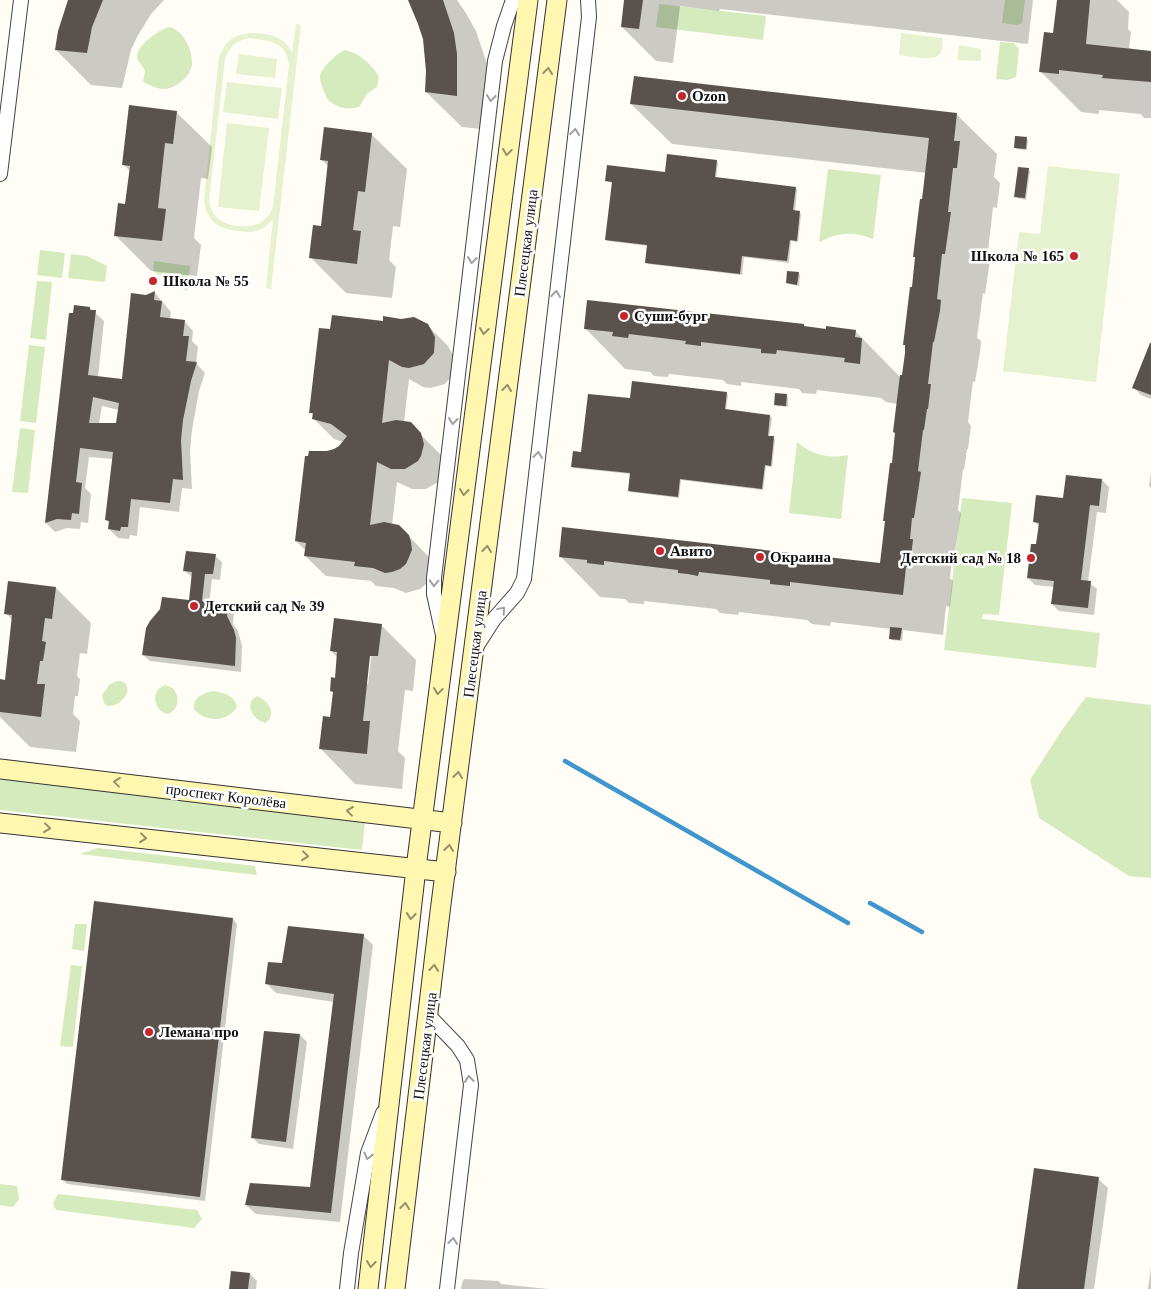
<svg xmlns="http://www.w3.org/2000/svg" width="1151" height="1289" font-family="'Times New Roman',serif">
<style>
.green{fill:#d5ebbd}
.pitch{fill:#e6f2cf;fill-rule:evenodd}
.shadow{fill:#0003;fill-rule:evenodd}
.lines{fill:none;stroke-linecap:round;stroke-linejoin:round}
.stream{stroke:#3f96cf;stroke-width:4.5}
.building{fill:#5a524d;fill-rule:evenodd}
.street-casing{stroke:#444;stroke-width:16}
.secondary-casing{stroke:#333;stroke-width:21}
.street{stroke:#fff;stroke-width:14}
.secondary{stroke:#fff6b0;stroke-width:19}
.oneway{stroke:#948f68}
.oneway2{stroke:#a0a0a0}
.poi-dot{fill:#c4262e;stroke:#fff;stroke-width:2}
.labels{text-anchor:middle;stroke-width:5;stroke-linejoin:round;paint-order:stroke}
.poi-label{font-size:15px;font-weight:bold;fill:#111;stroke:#fff;text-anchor:start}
.street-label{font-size:15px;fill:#111;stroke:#fff}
</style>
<rect width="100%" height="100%" fill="#fffdf5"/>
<!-- green -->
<path class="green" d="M 1005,0 L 1025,0 L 1022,23 L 1017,25 L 1002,23 Z
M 659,4 L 766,16 L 763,40 L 656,27 Z
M 170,27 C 183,31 192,48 192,62 C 193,75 175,90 162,89 C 156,88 149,85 143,82 L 145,71 C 143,65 137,62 137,56 C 138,45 159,29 170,27 Z
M 1000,42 L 1014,43 L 1019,49 L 1016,77 L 1008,80 L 996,79 Z
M 345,50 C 359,53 373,65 379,77 L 377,87 L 367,94 L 359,107 C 346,110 338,108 328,100 C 325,93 320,84 320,76 C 322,67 337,53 345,50 Z
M 828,169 L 881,175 L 873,239 C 854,231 838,232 819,242 Z
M 40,250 L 65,253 L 62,278 L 37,275 Z
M 71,254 L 87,256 L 107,266 L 105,282 L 68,278 Z
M 154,261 L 190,266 L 187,291 L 153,271 Z
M 37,281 L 52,282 L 46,340 L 30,338 Z
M 29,345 L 45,347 L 36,423 L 20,421 Z
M 20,428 L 35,430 L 28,493 L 12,492 Z
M 797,442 C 813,455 828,459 848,455 L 841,519 L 789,513 Z
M 962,498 L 1012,503 L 999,615 L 983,614 L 982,619 L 1100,633 L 1096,668 L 944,650 Z
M 117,681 L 122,681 C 136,690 120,707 107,706 L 104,703 L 102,695 L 110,684 Z
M 165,685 L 173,688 C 180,697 179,710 168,714 C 153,711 150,690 165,685 Z
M 214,691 C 223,693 235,695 237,707 C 228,722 205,723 194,709 C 193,697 203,693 214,691 Z
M 257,696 C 269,701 277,713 266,723 C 253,721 243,703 257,696 Z
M 1086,697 L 1151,705 L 1151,878 L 1129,876 L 1039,818 L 1030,780 L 1062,730 Z
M 0,778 L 365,822 L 362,850 L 0,810 Z
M 98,848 L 255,866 L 257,875 L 80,854 Z
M 75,924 L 87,924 L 84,951 L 72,949 Z
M 71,965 L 82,966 L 73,1047 L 60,1046 Z
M 0,1184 L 17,1186 L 19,1199 L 13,1207 L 0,1205 Z
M 58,1194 L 197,1210 L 202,1219 L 194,1228 L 56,1210 L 53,1203 Z"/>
<!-- pitch -->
<path class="pitch" d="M 296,24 L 301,25 L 271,289 L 266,288 L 273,219 C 270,223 266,227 261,229 C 254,233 246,232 238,231 C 217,228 207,222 204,200 L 219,57 C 222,51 224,45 230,40 C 242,30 270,31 283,41 C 287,44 290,49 292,53 ZM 249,38 C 270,41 285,40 289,65 L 273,207 C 266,224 255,227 238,226 C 221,224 212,217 209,200 L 225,59 C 230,46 236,41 249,38 Z
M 901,33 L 943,38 C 942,43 943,49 940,54 C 934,62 908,56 899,55 Z
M 959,45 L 981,49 L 981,58 L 980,61 L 957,60 Z
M 239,54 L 277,59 L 275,78 L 236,74 Z
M 227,82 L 282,88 L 278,119 L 223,112 Z
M 227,123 L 269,128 L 259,211 L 218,207 Z
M 1048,166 L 1120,174 L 1096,382 L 1003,371 L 1019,232 L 1040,234 Z"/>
<!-- shadow -->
<path class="shadow" d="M 70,0 L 164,0 L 151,14 L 137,37 L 131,50 L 122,88 L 91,85 L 56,50 Z
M 409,0 L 457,0 L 466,13 L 476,31 L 489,70 L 492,130 L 462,127 L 426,92 L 427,54 L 419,23 Z
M 625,0 L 1033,0 L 1028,44 L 720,9 L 719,11 L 680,6 L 673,63 L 656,61 L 622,27 Z
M 1058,0 L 1117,0 L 1129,12 L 1128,29 L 1131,32 L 1129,48 L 1151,52 L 1151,118 L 1144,118 L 1141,114 L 1099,110 L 1099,114 L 1081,112 L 1041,72 L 1054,35 Z
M 631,104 L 956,114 L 997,154 L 994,177 L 1000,183 L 997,208 L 993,207 L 988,251 L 991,254 L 985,294 L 983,293 L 977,338 L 981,341 L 980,352 L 975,382 L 973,381 L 968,422 L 971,426 L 968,449 L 967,449 L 964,470 L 963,469 L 958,510 L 961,513 L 954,558 L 952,557 L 950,578 L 953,581 L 950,607 L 946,606 L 943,635 L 903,630 L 902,641 L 892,640 L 890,639 L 891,629 L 831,622 L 830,626 L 812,624 L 807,620 L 739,612 L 738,615 L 720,613 L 716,609 L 644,601 L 644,604 L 629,603 L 625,599 L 600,597 L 560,556 L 882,565 L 898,404 L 886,402 L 881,398 L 817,390 L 816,394 L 802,393 L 799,389 L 741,382 L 741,386 L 727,384 L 723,380 L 669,374 L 668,377 L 654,376 L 650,372 L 625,369 L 585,328 L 803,325 L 806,327 L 827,330 L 855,331 L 901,378 L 903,377 L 916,259 L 915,257 L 927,173 L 672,144 Z
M 176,112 L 212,147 L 208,179 L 201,178 L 194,238 L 201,245 L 197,276 L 151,271 L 115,235 L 127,205 L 130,171 L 123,164 Z
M 371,134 L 407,169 L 400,227 L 393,226 L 389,260 L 396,267 L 392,298 L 346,293 L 311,258 L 322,227 L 329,167 L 322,160 Z
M 1026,138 L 1028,140 L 1027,150 L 1017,149 L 1015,147 Z
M 716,161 L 718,163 L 716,179 L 796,188 L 797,190 L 795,212 L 801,214 L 798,242 L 791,241 L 789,263 L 744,257 L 742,275 L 648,264 L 647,262 L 648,246 L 608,241 L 606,240 L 613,183 L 606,181 L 666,173 Z
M 1028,170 L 1030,171 L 1026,200 L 1017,198 L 1015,196 Z
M 798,273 L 800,275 L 799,286 L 789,284 L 787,283 Z
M 155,293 L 171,312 L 170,320 L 184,321 L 193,331 L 192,341 L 198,347 L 196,363 L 205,373 L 199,391 L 192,430 L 190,450 L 192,489 L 182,488 L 179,512 L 140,507 L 137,536 L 130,535 L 129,539 L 118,538 L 109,529 L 110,523 L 106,520 L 113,459 L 89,457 L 85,488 L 91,494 L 88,523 L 81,522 L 80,529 L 67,528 L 55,532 L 46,523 L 70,314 L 90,308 L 104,321 L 98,377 L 123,380 L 146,296 ZM 102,406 L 119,410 L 117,424 L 99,424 Z
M 427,325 L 448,346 L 455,359 L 454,373 L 445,384 L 430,388 L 423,387 L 409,379 L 404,422 L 410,424 L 441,455 L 444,466 L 438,482 L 426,489 L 412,489 L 397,482 L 392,525 L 399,526 L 429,557 L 432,571 L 426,584 L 420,589 L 406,593 L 394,588 L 376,586 L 371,581 L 326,576 L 305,556 L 306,551 L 296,541 L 327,452 L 335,450 L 344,442 L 334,439 L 314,419 L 314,416 L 311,413 L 331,330 Z
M 1151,344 L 1151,399 L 1141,395 L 1134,388 Z
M 726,393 L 728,395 L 726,411 L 770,416 L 772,418 L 769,437 L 775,439 L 772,467 L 766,466 L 763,490 L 681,480 L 679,498 L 631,492 L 629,491 L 631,474 L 574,468 L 573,466 L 582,454 L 631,400 Z
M 786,395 L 788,397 L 788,407 L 777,406 L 775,404 Z
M 1151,472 L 1151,488 L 1149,486 Z
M 1067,476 L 1102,480 L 1109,487 L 1106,513 L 1097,512 L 1088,582 L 1097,589 L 1094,615 L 1059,611 L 1052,604 L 1054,587 L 1035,585 L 1028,578 L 1037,546 L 1039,526 L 1035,522 L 1064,499 Z
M 215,556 L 222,562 L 220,580 L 212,579 L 209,604 L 228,606 L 234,612 L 233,624 L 238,631 L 242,646 L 241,672 L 150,661 L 143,655 L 190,602 L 192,577 L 185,571 Z
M 56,588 L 91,623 L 87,654 L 80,653 L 77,676 L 80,679 L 78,696 L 75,696 L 73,714 L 80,721 L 76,752 L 30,747 L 0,717 L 0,680 L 6,681 L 13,621 L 6,613 Z
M 381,625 L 416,660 L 413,691 L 405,690 L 398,751 L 405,758 L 402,789 L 355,784 L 320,748 L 331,718 L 334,694 L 331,690 L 336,679 L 338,658 L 331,651 ZM 370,649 L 372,650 L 368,684 L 366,682 Z
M 233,919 L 237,924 L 205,1201 L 67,1184 L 62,1179 Z
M 363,935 L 373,945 L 340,1222 L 256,1214 L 246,1205 L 311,1188 L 334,1002 L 276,993 L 267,984 L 283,964 Z
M 300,1035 L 307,1042 L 293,1149 L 259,1144 L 252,1137 Z
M 1098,1179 L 1108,1188 L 1094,1289 L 1018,1289 Z
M 1151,1267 L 1151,1289 L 1148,1289 Z
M 250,1274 L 257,1281 L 256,1289 L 230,1289 Z
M 464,1279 L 499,1281 L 501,1284 L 548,1289 L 461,1289 L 462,1283 Z"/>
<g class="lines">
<!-- stream -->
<path class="stream" d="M 565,761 L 848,923
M 870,903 L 922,932"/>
</g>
<!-- building -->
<path class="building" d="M 68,0 L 103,0 L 92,27 L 87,53 L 55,50 L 58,31 Z
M 408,0 L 443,0 L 454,33 L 457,54 L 457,96 L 425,92 L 426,71 L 423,39 L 418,24 Z
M 624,0 L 643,0 L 639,29 L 621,27 Z
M 1057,0 L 1090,0 L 1086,44 L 1151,51 L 1151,82 L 1102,78 L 1103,75 L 1059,70 L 1059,74 L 1039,72 L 1044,32 L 1053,33 Z
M 634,76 L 957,113 L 954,141 L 960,141 L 957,168 L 953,168 L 948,212 L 951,212 L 945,254 L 942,254 L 937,299 L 941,300 L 940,311 L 934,342 L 933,342 L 928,384 L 931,384 L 928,409 L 927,409 L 924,430 L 923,430 L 918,471 L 921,472 L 914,518 L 912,518 L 910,539 L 913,539 L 910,567 L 906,567 L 903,595 L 790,582 L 790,586 L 770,584 L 770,580 L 699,572 L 698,576 L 688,574 L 678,573 L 678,570 L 604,561 L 604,565 L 595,564 L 587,563 L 587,560 L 559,557 L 562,527 L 880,563 L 885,521 L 883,521 L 890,463 L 892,463 L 895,433 L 893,432 L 900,375 L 902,375 L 905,353 L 905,345 L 903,345 L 910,287 L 912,287 L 915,257 L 913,257 L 920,199 L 922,199 L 923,191 L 929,138 L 630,104 Z
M 129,105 L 177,111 L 173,144 L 165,143 L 158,208 L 166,209 L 162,241 L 114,236 L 118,203 L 125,204 L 130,166 L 122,165 Z
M 324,127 L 372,133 L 365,192 L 358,191 L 353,230 L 361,231 L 357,264 L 309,258 L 313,225 L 321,226 L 328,161 L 320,160 Z
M 1015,136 L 1027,137 L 1026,149 L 1014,148 Z
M 667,154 L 717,160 L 715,177 L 796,187 L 793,210 L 800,211 L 797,241 L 790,240 L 787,261 L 742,256 L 740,274 L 645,263 L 647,245 L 605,240 L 612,182 L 605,181 L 607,165 L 665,172 Z
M 1018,167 L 1029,168 L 1025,198 L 1014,197 Z
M 787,271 L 799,272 L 797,285 L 786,283 Z
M 155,291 L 154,300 L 162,301 L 160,317 L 185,320 L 183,336 L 189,336 L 186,361 L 197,362 L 191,381 L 183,420 L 181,440 L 183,480 L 173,479 L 170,503 L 131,499 L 128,527 L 121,527 L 120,531 L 108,529 L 109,521 L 105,520 L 113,452 L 80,448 L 76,482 L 82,483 L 79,514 L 72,513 L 71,520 L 57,519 L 45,523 L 69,313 L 73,313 L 74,305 L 90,307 L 90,310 L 96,310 L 88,375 L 122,379 L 131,293 L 146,295 ZM 93,397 L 119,403 L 116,423 L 89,423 Z
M 587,300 L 804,324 L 804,326 L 826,329 L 826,326 L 856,330 L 855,337 L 862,338 L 860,364 L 844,362 L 845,358 L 777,350 L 776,354 L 761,353 L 761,349 L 701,342 L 701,346 L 685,344 L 686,341 L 629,334 L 628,338 L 612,336 L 613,332 L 584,329 Z
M 332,315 L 383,321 L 383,316 L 401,319 L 414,317 L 428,324 L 435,337 L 434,353 L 424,364 L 409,368 L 402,367 L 389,360 L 382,423 L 396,420 L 411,422 L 421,433 L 424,444 L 421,456 L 418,461 L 405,469 L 391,469 L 377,462 L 370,525 L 384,522 L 399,525 L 409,535 L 411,542 L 412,550 L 406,564 L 400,569 L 392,572 L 385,573 L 373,568 L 354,566 L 355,562 L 304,556 L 306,543 L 295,541 L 305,456 L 308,456 L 309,451 L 327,451 L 334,449 L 339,446 L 347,436 L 331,424 L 312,419 L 313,413 L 309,413 L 319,328 L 330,329 Z
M 1150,343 L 1151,343 L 1151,395 L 1132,388 Z
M 632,381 L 727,392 L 725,409 L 770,415 L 768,436 L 774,436 L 771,466 L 765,465 L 762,489 L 680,479 L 678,497 L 628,491 L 630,473 L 571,467 L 573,451 L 581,452 L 588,394 L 630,398 Z
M 775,393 L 787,394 L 786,406 L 774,405 Z
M 1066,475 L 1102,479 L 1099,506 L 1090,505 L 1081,580 L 1091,581 L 1088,608 L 1051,604 L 1054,581 L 1027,578 L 1031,544 L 1036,544 L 1039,523 L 1033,522 L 1036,495 L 1063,498 Z
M 186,551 L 216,554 L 213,574 L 205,574 L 202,601 L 228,605 L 227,616 L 234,630 L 236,638 L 235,666 L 142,655 L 146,628 L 150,621 L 160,609 L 162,597 L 189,600 L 192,572 L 183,571 Z
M 8,581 L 56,587 L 52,619 L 45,618 L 42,641 L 46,642 L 43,661 L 40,661 L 37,684 L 45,684 L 41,717 L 0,712 L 0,679 L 5,680 L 12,615 L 4,614 Z
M 334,618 L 382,624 L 378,656 L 370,656 L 363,721 L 370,721 L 367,754 L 319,749 L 323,716 L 330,717 L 333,692 L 330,691 L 331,677 L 335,678 L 337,652 L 330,651 Z
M 890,627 L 902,628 L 900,640 L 889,639 Z
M 94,901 L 233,918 L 200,1197 L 61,1180 Z
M 288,926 L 364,934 L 331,1213 L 245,1205 L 250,1183 L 310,1187 L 334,994 L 265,984 L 268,962 L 282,963 Z
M 264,1031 L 300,1034 L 286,1142 L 251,1138 Z
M 1034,1168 L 1099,1177 L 1084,1289 L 1017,1289 Z
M 231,1271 L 250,1273 L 248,1289 L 229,1289 Z"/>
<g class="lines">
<defs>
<path id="street" d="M 0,174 L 21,0
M 443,635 L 434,594 L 434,578 L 495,61 L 504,26 L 513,0
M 476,647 L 494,619 L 517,593 L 524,579 L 589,17 L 588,0
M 429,1016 L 458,1046 L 467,1060 L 471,1085 L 447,1289
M 347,1289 L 351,1253 L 368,1153 L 383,1113"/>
<path id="secondary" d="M 0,769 L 452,823
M 0,823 L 446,872
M 368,1289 L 416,868 L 528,0
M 395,1289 L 440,912 L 557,0"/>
</defs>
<!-- street casing -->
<use href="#street" class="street-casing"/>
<!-- secondary casing -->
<use href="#secondary" class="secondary-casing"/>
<!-- street -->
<use href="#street" class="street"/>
<!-- secondary -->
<use href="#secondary" class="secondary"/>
</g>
<!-- one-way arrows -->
<defs><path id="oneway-chevron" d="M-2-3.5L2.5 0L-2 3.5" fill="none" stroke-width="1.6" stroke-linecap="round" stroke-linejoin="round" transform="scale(1.25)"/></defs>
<g class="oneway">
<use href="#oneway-chevron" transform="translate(548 71) rotate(-83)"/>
<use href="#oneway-chevron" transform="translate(507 152) rotate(98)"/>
<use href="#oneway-chevron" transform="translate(484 331) rotate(97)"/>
<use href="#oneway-chevron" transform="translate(507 388) rotate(-83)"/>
<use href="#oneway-chevron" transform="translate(464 492) rotate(97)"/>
<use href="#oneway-chevron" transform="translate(487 549) rotate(-83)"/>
<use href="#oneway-chevron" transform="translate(438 691) rotate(97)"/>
<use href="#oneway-chevron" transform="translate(458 775) rotate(-83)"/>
<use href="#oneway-chevron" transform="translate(117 782) rotate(-173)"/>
<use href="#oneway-chevron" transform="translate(350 811) rotate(-173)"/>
<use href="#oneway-chevron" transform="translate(47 828) rotate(6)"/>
<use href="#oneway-chevron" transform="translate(143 838) rotate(6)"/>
<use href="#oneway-chevron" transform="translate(449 848) rotate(-83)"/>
<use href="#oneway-chevron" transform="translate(305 856) rotate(6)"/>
<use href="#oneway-chevron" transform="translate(411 916) rotate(96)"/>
<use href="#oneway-chevron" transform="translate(434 968) rotate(-84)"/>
<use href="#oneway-chevron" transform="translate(405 1206) rotate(-83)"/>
<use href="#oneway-chevron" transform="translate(371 1264) rotate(97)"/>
</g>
<g class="oneway2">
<use href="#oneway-chevron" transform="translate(491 98) rotate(97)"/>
<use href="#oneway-chevron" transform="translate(575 132) rotate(-83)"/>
<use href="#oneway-chevron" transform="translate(472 260) rotate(97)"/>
<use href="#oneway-chevron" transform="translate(556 294) rotate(-84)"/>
<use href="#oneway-chevron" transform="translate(453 421) rotate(97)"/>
<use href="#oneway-chevron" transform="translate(538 455) rotate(-83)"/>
<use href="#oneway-chevron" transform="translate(434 583) rotate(92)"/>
<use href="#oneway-chevron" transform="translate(502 610) rotate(-50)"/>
<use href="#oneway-chevron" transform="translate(469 1079) rotate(-97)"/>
<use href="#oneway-chevron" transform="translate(368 1156) rotate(104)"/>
<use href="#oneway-chevron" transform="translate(453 1241) rotate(-83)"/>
</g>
<!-- markers -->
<g class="poi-dot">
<circle cx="682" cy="96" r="5"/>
<circle cx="1074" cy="256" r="5"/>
<circle cx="153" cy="281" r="5"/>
<circle cx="624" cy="316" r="5"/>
<circle cx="660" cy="551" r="5"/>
<circle cx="760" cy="557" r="5"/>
<circle cx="1031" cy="558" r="5"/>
<circle cx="194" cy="606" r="5"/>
<circle cx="149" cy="1032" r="5"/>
</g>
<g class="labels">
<!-- poi labels -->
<g class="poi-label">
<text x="692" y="101">Ozon</text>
<text x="1064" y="261" text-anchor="end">Школа № 165</text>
<text x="163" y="286">Школа № 55</text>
<text x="634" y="321">Суши-бург</text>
<text x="670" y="556">Авито</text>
<text x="770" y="562">Окраина</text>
<text x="1021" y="563" text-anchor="end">Детский сад № 18</text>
<text x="204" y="611">Детский сад № 39</text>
<text x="159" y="1037">Лемана про</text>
</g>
<!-- street labels -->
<g class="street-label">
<text transform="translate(526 243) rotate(-83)" y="5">Плесецкая улица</text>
<text transform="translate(475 644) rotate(-83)" y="5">Плесецкая улица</text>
<text transform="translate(226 796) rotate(7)" y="5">проспект Королёва</text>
<text transform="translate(425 1046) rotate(-83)" y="5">Плесецкая улица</text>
</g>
</g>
</svg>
